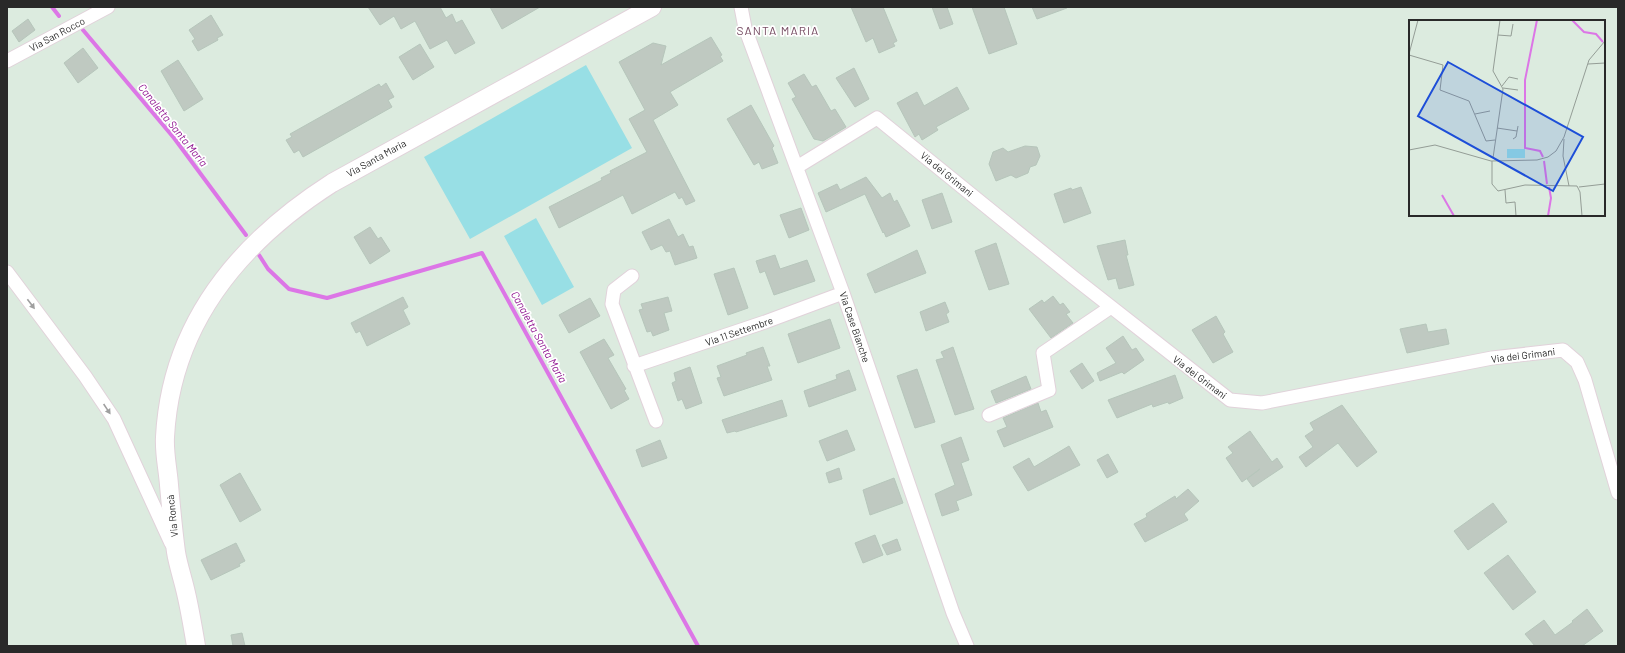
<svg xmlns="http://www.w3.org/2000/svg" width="1625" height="653" font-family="Barlow,sans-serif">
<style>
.pitch{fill:#98dfe5}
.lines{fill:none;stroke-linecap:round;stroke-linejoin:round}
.stream{stroke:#dc76e6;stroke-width:4}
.building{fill:#bfc9c1;stroke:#b6c6bb}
.minor-casing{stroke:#e1d2da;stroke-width:15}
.secondary-casing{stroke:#e1d2da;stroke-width:20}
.minor{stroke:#fff;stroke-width:13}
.secondary{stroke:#fff;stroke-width:18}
.oneway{fill:#9f9f9f}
.labels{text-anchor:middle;stroke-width:3.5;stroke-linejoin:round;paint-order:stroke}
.street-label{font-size:10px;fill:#292929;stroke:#fff}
.water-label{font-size:11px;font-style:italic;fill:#901691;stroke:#fff}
.quarter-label{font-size:12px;letter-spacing:1px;fill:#774d63;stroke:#fff}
.inset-river{fill:none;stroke:#dc76e6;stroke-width:2}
.inset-road{fill:none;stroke:#949d96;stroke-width:1}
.view{fill:#1d4ed8;fill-opacity:0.15;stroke:#1d4ed8;stroke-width:2}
.inset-edge{fill:none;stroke:#292929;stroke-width:2}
</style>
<rect width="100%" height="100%" fill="#dcebdf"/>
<!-- pitch -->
<path class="pitch" d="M 586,65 L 632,148 L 470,239 L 424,157 Z
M 536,218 L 574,287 L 542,305 L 504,236 Z"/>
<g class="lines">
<!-- stream -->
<path class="stream" d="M 52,7 L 59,16
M 83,30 L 174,138 L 246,235
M 259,255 L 268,269 L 289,289 L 327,298 L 482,253 L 698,646"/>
</g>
<!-- building -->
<path class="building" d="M 368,7 L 440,7 L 446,18 L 452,14 L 456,23 L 462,20 L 475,43 L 455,54 L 447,40 L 430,49 L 415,21 L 401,29 L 394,16 L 380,25 Z
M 490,7 L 540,7 L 502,29 Z
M 851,7 L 883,7 L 897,41 L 893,43 L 895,46 L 879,53 L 873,38 L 866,42 Z
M 932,7 L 947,7 L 953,24 L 940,29 Z
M 972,7 L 1004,7 L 1017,44 L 989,54 Z
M 1032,7 L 1067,7 L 1067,8 L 1037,19 Z
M 211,15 L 223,35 L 217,38 L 218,40 L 198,51 L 192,41 L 195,39 L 189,30 Z
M 28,19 L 35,30 L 19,42 L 12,31 Z
M 711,37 L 722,55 L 720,56 L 723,61 L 670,92 L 678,105 L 653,120 L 695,201 L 686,205 L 682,197 L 679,199 L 675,192 L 632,214 L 623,195 L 559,228 L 549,207 L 602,180 L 601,178 L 611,173 L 610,171 L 647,152 L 629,119 L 645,110 L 619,62 L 653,43 L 666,46 L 661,65 Z
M 420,44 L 434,67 L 413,80 L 399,57 Z
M 83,48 L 98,68 L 78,83 L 64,63 Z
M 178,60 L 203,99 L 184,111 L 161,71 Z
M 854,68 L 869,99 L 855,107 L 836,78 Z
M 804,74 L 812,87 L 816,85 L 831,111 L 835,109 L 846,127 L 823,141 L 814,139 L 792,99 L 796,97 L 788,83 Z
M 386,83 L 394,97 L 388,100 L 392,107 L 303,157 L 299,150 L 294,153 L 286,140 L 292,137 L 290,134 L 379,84 L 381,87 Z
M 957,87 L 969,109 L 936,127 L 938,130 L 922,140 L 919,134 L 915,137 L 897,103 L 917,92 L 924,106 Z
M 751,105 L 774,146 L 772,148 L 778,163 L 762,169 L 759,162 L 754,165 L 727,119 Z
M 1025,146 L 1037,147 L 1040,156 L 1036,165 L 1030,167 L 1028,173 L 1016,178 L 1011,175 L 996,181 L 989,164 L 993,152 L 1003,148 L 1008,152 Z
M 866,177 L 882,198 L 890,193 L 894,202 L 897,200 L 910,226 L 886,237 L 884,232 L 883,233 L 865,194 L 826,212 L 818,193 L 837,184 L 840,190 Z
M 1081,187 L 1091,213 L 1064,223 L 1054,194 L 1071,188 L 1072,190 Z
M 942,193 L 952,222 L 932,229 L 922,200 Z
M 801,208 L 809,230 L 789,238 L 780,215 Z
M 669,219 L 678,237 L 683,234 L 689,247 L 693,246 L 697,258 L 675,265 L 670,251 L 666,252 L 662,245 L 651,250 L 642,232 Z
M 370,227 L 378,239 L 381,237 L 390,251 L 370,264 L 354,237 Z
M 1125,240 L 1128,255 L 1126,255 L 1134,285 L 1119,289 L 1116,278 L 1108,280 L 1097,246 Z
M 996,243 L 1009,284 L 989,290 L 975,251 Z
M 917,250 L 926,273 L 875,293 L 867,274 Z
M 775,255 L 780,269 L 807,260 L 815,281 L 774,295 L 765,271 L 760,273 L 756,261 Z
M 734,268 L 748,308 L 728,315 L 714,274 Z
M 1053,296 L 1060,305 L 1063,303 L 1070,312 L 1066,314 L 1073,323 L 1051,338 L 1029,309 L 1042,300 L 1044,303 Z
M 403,297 L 408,307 L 403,310 L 410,324 L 367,346 L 360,331 L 356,333 L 351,323 Z
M 668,297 L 672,311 L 664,313 L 669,330 L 653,336 L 651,331 L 647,332 L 639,310 L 643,309 L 641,304 Z
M 590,298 L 600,316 L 569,333 L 559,315 Z
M 945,302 L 949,312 L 946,314 L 949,322 L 926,331 L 920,312 Z
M 1216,316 L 1225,332 L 1223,334 L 1233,352 L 1213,363 L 1192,330 Z
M 830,319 L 840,348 L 798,363 L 788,334 Z
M 1426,324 L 1428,332 L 1446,329 L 1449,344 L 1407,353 L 1400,329 Z
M 1123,336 L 1132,350 L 1136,348 L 1144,360 L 1124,374 L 1122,372 L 1100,381 L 1097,373 L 1116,363 L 1106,348 Z
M 604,339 L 614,355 L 608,358 L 626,389 L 624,390 L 629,399 L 611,409 L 580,352 Z
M 763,347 L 770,366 L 767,366 L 772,380 L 724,396 L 717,378 L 721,377 L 717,366 L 747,355 L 746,353 Z
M 953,347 L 974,409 L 955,415 L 936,360 L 944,358 L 941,352 Z
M 1082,363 L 1094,381 L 1082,389 L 1070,371 Z
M 690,367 L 702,403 L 686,409 L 682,399 L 678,401 L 672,383 L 676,381 L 674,373 Z
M 917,369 L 935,422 L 915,428 L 897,376 Z
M 849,370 L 856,390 L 809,407 L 804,391 L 837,379 L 836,375 Z
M 1175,375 L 1183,398 L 1169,404 L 1168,402 L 1153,407 L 1152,404 L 1117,418 L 1108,400 Z
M 1026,376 L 1031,389 L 996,403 L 991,391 Z
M 782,400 L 787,416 L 736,432 L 735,431 L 727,433 L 722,420 Z
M 1038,403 L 1041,412 L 1046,410 L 1053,427 L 1004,447 L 997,431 L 1007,427 L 1003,418 Z
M 1342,405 L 1377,452 L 1357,467 L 1338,443 L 1306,467 L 1299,457 L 1313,447 L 1305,436 L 1314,430 L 1310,423 Z
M 847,430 L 855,450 L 827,461 L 819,441 Z
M 1250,431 L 1272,462 L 1277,458 L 1283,467 L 1253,487 L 1247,479 L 1260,469 L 1242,482 L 1226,458 L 1233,453 L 1228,447 Z
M 961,437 L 969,460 L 961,463 L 972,495 L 956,501 L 959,510 L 942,516 L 935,494 L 955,485 L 941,445 Z
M 660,440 L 667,458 L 642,467 L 636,450 Z
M 1069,446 L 1080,465 L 1028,491 L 1013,467 L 1029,458 L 1034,467 Z
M 1108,454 L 1118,472 L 1107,478 L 1097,460 Z
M 839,468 L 842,479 L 829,483 L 826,473 Z
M 240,473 L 261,510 L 240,522 L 220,485 Z
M 894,478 L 903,503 L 870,515 L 863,490 Z
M 1188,489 L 1199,501 L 1184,514 L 1188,520 L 1145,542 L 1134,524 L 1147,517 L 1146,514 L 1175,496 L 1176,499 Z
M 1493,503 L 1507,522 L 1468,550 L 1454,531 Z
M 875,535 L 883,555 L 863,563 L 855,543 Z
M 897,539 L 901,550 L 887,555 L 882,545 Z
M 236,543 L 245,561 L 239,564 L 240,566 L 211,580 L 201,560 Z
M 1508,555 L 1536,592 L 1513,610 L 1484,573 Z
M 1587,609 L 1603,631 L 1582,646 L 1535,646 L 1525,634 L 1544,620 L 1555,635 L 1573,622 L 1572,621 Z
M 242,633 L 245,646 L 233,646 L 231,635 Z"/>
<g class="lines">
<defs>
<path id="minor" d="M 741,7 L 745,28 L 843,293 L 953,613 L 967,646
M 7,61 L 108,7
M 797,167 L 877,118 L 1073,277 L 1230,400 L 1262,403 L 1492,358 L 1563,350 L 1577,362 L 1585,380 L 1618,493
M 7,272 L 85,376 L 114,419 L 171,543
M 632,276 L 614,290 L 612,304 L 656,421
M 634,366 L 765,322 L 843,293
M 989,415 L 1049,390 L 1043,353 L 1111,307"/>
<path id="secondary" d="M 196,646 C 193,628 190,610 186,593 C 183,579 178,565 176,552 C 173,530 171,507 169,485 C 168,470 164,453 165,437 C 171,323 240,242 332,183 L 652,7"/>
</defs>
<!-- minor casing -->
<use href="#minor" class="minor-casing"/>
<!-- secondary casing -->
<use href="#secondary" class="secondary-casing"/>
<!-- minor -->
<use href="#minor" class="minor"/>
<!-- secondary -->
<use href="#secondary" class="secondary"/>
</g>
<!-- one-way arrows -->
<defs><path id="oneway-solid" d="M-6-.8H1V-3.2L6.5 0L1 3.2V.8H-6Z"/></defs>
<g class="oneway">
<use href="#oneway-solid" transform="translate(31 304) rotate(53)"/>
<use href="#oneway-solid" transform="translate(107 409) rotate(56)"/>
</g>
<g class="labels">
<!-- street labels -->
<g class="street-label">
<text transform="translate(57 34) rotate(-28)" y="4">Via San Rocco</text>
<text transform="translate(376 158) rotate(-29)" y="4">Via Santa Maria</text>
<text transform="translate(947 174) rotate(39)" y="4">Via dei Grimani</text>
<text transform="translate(855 327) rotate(71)" y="4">Via Case Bianche</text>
<text transform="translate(739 331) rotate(-19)" y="4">Via 11 Settembre</text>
<text transform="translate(1523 355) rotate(-7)" y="4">Via dei Grimani</text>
<text transform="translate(1200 377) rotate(37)" y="4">Via dei Grimani</text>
<text transform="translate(172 516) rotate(-96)" y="4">Via Roncà</text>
</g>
<!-- water labels -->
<g class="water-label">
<text transform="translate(173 125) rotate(51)" y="4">Canaletta Santa Maria</text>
<text transform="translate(539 337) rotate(61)" y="4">Canaletta Santa Maria</text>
</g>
<!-- quarter labels -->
<g class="quarter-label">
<text x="778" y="35">SANTA MARIA</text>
</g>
</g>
<!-- overview -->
<g transform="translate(1409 20)">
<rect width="196" height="196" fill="#dcebdf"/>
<path d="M 98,129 L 116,129 L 116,138 L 98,138 Z" fill="#98dfe5"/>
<path class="inset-river" d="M 128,0 L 116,60 L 116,128 L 131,131 L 134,137M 163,0 L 175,12 L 187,14 L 194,22M 135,141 L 138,164M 33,175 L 45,196M 139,196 L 142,178 L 140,167"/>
<path class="inset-road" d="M 89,15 L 102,16 L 104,4M 0,34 L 9,0M 0,35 L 34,45 L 31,70 L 60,81 L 77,121 L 86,120M 179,44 L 196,43M 93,66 L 100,57 L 109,59M 94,68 L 109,70M 66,94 L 81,91M 88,108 L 108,111M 104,119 L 107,117 L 109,106M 155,119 L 154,136 L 160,166M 0,130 L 26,125 L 82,141 L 128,140 L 139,137 L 147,131 L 155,117 L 180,40 L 196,21M 84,138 L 94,69 L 84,51 L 91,0M 83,141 L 83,164 L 89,171 L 116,165 L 168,166 L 171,172 L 173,196M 170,167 L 196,164M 96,170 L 97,183 L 106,182 L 107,196"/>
<path class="view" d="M 39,42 L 174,117 L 144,171 L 9,96 Z"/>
<rect width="196" height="196" class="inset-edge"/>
</g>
<!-- border -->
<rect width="1625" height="653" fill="none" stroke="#292929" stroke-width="16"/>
</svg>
